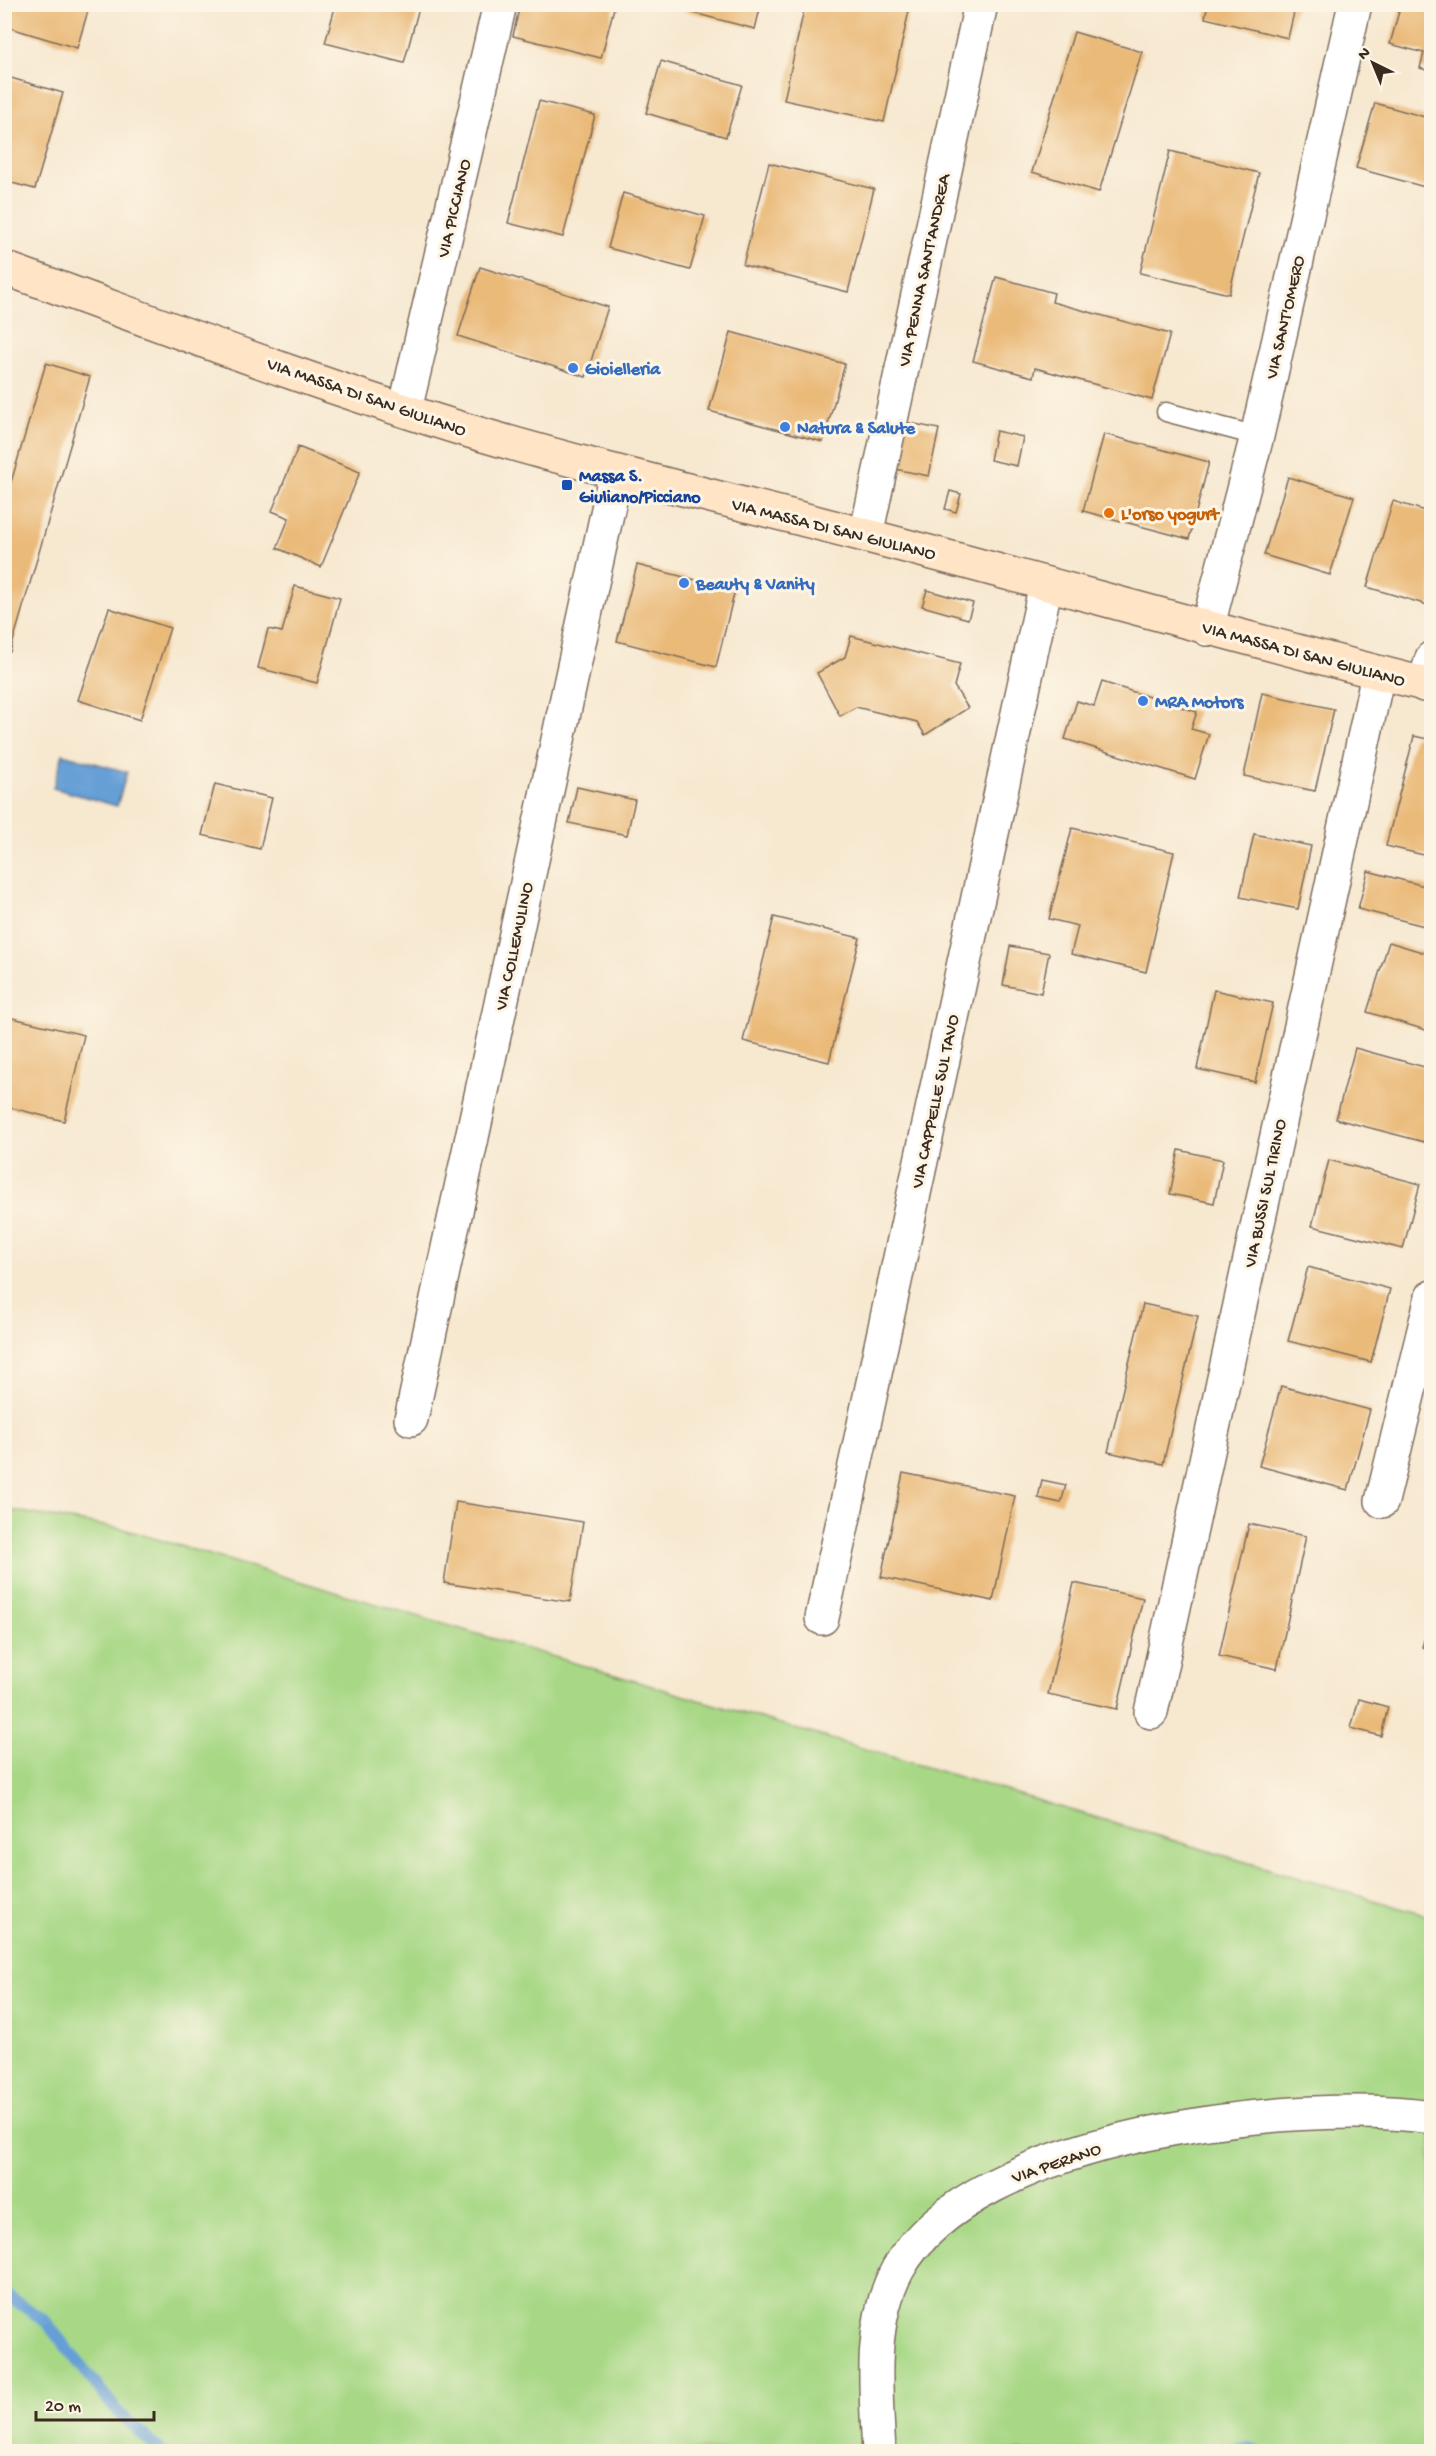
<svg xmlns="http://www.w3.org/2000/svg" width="1436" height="2456" font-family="'Gochi Hand',sans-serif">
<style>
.green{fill:#a8d886;stroke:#728152;stroke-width:1.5}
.water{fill:#659fd5;stroke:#50647a;stroke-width:1.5}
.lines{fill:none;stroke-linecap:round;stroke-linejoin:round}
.stream{stroke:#659fd5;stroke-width:12}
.building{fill:#eaba79}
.lane-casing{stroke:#7d6c5c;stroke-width:21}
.street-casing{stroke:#7d6c5c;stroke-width:36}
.secondary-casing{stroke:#7d6c5c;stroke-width:36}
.lane{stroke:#fff;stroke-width:18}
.street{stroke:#fff;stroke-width:33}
.secondary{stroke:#ffe4c6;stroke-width:33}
.shop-dot{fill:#3f7fe0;stroke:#fcf5e5;stroke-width:2}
.transit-dot{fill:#1a4fb4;stroke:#fcf5e5;stroke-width:2}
.food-dot{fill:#e8710a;stroke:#fcf5e5;stroke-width:2}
.labels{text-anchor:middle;stroke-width:6;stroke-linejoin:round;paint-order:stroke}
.street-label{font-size:18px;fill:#3b2a1e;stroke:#fcf5e5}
.shop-label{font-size:18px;font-weight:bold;fill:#366cbe;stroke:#fcf5e5;text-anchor:start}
.transit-label{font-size:18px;font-weight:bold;fill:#164399;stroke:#fcf5e5;text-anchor:start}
.food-label{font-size:18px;font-weight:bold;fill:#c56008;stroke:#fcf5e5;text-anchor:start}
</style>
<rect width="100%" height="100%" fill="#fcf5e5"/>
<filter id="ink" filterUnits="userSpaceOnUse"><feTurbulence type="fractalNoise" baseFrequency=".0167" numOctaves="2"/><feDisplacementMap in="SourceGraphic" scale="12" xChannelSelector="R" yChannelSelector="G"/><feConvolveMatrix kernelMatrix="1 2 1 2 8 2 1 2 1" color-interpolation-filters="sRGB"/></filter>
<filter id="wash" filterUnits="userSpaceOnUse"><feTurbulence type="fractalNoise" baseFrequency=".008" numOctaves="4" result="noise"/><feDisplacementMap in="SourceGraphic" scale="24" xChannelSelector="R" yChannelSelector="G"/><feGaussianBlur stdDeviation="1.35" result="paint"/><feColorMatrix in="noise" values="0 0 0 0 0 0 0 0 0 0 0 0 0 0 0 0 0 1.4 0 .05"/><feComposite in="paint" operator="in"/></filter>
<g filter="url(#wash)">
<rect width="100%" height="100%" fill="#f7e8d0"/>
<!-- green -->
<path class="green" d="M 4,1509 L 123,1529 L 1431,1917 L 1431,2451 L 5,2451 Z"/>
<!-- water -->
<path class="water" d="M 63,754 L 127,772 L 117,806 L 53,788 Z"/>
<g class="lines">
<!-- stream -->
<path class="stream" d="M 4,2293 L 45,2321 L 119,2413 L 162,2452
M 1224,2452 L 1248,2447 L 1261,2452"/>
</g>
<g id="blocks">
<!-- building -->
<path class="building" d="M 14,4 L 90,4 L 77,48 L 7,27 Z
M 336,4 L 420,4 L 404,63 L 325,43 Z
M 520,4 L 615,4 L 601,58 L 513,36 Z
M 1208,4 L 1296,4 L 1288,38 L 1205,18 Z
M 1401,4 L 1432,4 L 1432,72 L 1420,68 L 1424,53 L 1390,44 Z
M 683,5 L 761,5 L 755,29 L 682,10 Z
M 805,5 L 879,5 L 909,11 L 884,122 L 784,100 Z
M 1074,32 L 1142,52 L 1099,192 L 1032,172 Z
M 661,61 L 742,85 L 726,137 L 646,113 Z
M 4,76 L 63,93 L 35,189 L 4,181 Z
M 539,101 L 595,115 L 563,237 L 508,223 Z
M 1375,103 L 1432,119 L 1432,189 L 1356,168 Z
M 1170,151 L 1259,173 L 1229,294 L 1140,273 Z
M 769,163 L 874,189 L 848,292 L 743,265 Z
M 623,193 L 705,216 L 690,270 L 608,248 Z
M 480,267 L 608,307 L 586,377 L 458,336 Z
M 996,277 L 1054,293 L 1052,302 L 1170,334 L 1152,400 L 1035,368 L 1033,377 L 973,361 Z
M 731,332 L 845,364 L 823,442 L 709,411 Z
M 46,363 L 90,377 L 10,652 L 4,651 L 4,506 Z
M 900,421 L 939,429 L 929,476 L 890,468 Z
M 996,431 L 1023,437 L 1017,466 L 990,460 Z
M 1104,434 L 1209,462 L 1189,539 L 1083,511 Z
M 298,447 L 360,472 L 321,567 L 277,548 L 289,518 L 272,511 Z
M 1288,477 L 1354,497 L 1330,575 L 1264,555 Z
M 950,491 L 961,494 L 956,512 L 945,509 Z
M 1393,501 L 1432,513 L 1431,606 L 1367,587 Z
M 637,565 L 735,590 L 716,667 L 617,641 Z
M 295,586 L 340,598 L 317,683 L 258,668 L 268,629 L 282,632 Z
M 927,590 L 973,603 L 968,619 L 922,606 Z
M 109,608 L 170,628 L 140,720 L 78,700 Z
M 851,636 L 960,664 L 954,686 L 968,708 L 925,735 L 917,722 L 856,707 L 840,716 L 817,673 L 845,657 Z
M 1102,682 L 1197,712 L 1191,729 L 1209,734 L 1195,779 L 1065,739 L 1077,701 L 1094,706 Z
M 1262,693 L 1334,709 L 1315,791 L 1244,776 Z
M 1414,736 L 1432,740 L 1432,857 L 1386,846 Z
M 215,784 L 272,798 L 260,849 L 202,835 Z
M 577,787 L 635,800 L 627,835 L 569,823 Z
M 1072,828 L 1174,852 L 1146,972 L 1071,954 L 1078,926 L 1049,919 Z
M 1254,834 L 1311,846 L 1298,909 L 1240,897 Z
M 1368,871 L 1432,888 L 1432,928 L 1358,909 Z
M 774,917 L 860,938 L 829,1062 L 743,1041 Z
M 1389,942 L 1432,955 L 1432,1032 L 1367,1012 Z
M 1010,946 L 1049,953 L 1041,993 L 1003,985 Z
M 1214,990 L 1273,1003 L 1255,1082 L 1197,1069 Z
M 4,1016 L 84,1035 L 64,1121 L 4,1106 Z
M 1355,1048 L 1432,1069 L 1432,1144 L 1336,1119 Z
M 1179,1150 L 1223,1160 L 1214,1203 L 1170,1194 Z
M 1329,1160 L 1420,1184 L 1403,1249 L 1312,1226 Z
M 1308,1267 L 1390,1289 L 1371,1362 L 1288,1341 Z
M 1143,1304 L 1198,1316 L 1163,1464 L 1108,1452 Z
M 1281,1386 L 1370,1410 L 1348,1490 L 1259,1466 Z
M 903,1473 L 1015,1496 L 993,1601 L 881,1577 Z
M 1042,1480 L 1066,1485 L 1061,1503 L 1038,1498 Z
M 456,1502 L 583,1522 L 570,1602 L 444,1583 Z
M 1249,1524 L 1306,1536 L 1277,1669 L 1219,1656 Z
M 1074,1583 L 1143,1598 L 1117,1709 L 1048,1694 Z
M 1431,1616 L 1432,1616 L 1432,1650 L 1422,1647 Z
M 1359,1699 L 1388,1707 L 1381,1736 L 1351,1728 Z"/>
</g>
</g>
<g filter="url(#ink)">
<use href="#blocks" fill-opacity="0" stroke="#7d6c5c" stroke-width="1.5"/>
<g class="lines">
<defs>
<path id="lane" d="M 1166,412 L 1257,436"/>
<path id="street" d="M 405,410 L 500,4
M 866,535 L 981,4
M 1207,629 L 1257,436 L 1355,4
M 1424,685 L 1432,658
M 411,1419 L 616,472
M 1382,1501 L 1432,1297
M 822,1618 L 1046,584
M 1151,1712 L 1378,674
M 879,2452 C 876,2391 868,2324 898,2269 C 971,2135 1295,2097 1432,2117"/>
<path id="secondary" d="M 4,268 C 154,322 303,380 456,427 C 592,468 730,500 868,536 C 1056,585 1243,639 1432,686"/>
</defs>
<!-- lane casing -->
<use href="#lane" class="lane-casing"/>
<!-- street casing -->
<use href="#street" class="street-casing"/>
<!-- secondary casing -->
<use href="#secondary" class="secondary-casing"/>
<!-- lane -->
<use href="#lane" class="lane"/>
<!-- street -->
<use href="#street" class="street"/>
<!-- secondary -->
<use href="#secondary" class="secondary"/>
</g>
</g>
<!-- markers -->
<g class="shop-dot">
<circle cx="573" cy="368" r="6"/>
<circle cx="785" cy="427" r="6"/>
<circle cx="684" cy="583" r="6"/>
<circle cx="1143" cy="701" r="6"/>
</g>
<rect class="transit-dot" x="561" y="479" width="12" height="12" rx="3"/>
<circle class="food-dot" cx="1109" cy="513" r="6"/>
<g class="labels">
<!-- street labels -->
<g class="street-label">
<text transform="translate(453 208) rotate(-77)" y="6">VIA PICCIANO</text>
<text transform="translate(923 270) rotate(-78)" y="6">VIA PENNA SANT'ANDREA</text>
<text transform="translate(1284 317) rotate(-77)" y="6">VIA SANT'OMERO</text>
<text transform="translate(367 396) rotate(19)" y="6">VIA MASSA DI SAN GIULIANO</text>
<text transform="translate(834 528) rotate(14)" y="6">VIA MASSA DI SAN GIULIANO</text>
<text transform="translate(1304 653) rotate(15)" y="6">VIA MASSA DI SAN GIULIANO</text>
<text transform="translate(513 946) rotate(-78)" y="6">VIA COLLEMULINO</text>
<text transform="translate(934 1101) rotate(-78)" y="6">VIA CAPPELLE SUL TAVO</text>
<text transform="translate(1264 1193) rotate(-78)" y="6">VIA BUSSI SUL TIRINO</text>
<text transform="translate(1056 2162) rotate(-19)" y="6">VIA PERANO</text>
</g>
<!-- shop labels -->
<g class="shop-label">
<text x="585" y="374">Gioielleria</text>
<text x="797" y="433">Natura &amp; Salute</text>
<text x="696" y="589">Beauty &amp; Vanity</text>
<text x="1155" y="707">MRA Motors</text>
</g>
<!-- transit labels -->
<g class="transit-label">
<text x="579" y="481">Massa S.<tspan x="579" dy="21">Giuliano/Picciano</tspan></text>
</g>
<!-- food labels -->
<g class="food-label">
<text x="1121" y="519">L'orso yogurt</text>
</g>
</g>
<!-- margin -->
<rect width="1436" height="2456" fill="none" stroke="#fcf5e5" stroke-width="24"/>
<!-- north arrow -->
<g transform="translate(1373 63) rotate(317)" stroke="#fcf5e5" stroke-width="4.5" paint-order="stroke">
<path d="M0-4.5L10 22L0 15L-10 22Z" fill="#3b2a1e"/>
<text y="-9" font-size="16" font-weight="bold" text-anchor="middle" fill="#3b2a1e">N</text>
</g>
<!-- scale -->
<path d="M36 2411v9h118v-9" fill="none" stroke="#3b2a1e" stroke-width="3"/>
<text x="45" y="2411" font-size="18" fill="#3b2a1e" stroke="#fcf5e5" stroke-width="4.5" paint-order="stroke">20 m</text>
</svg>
